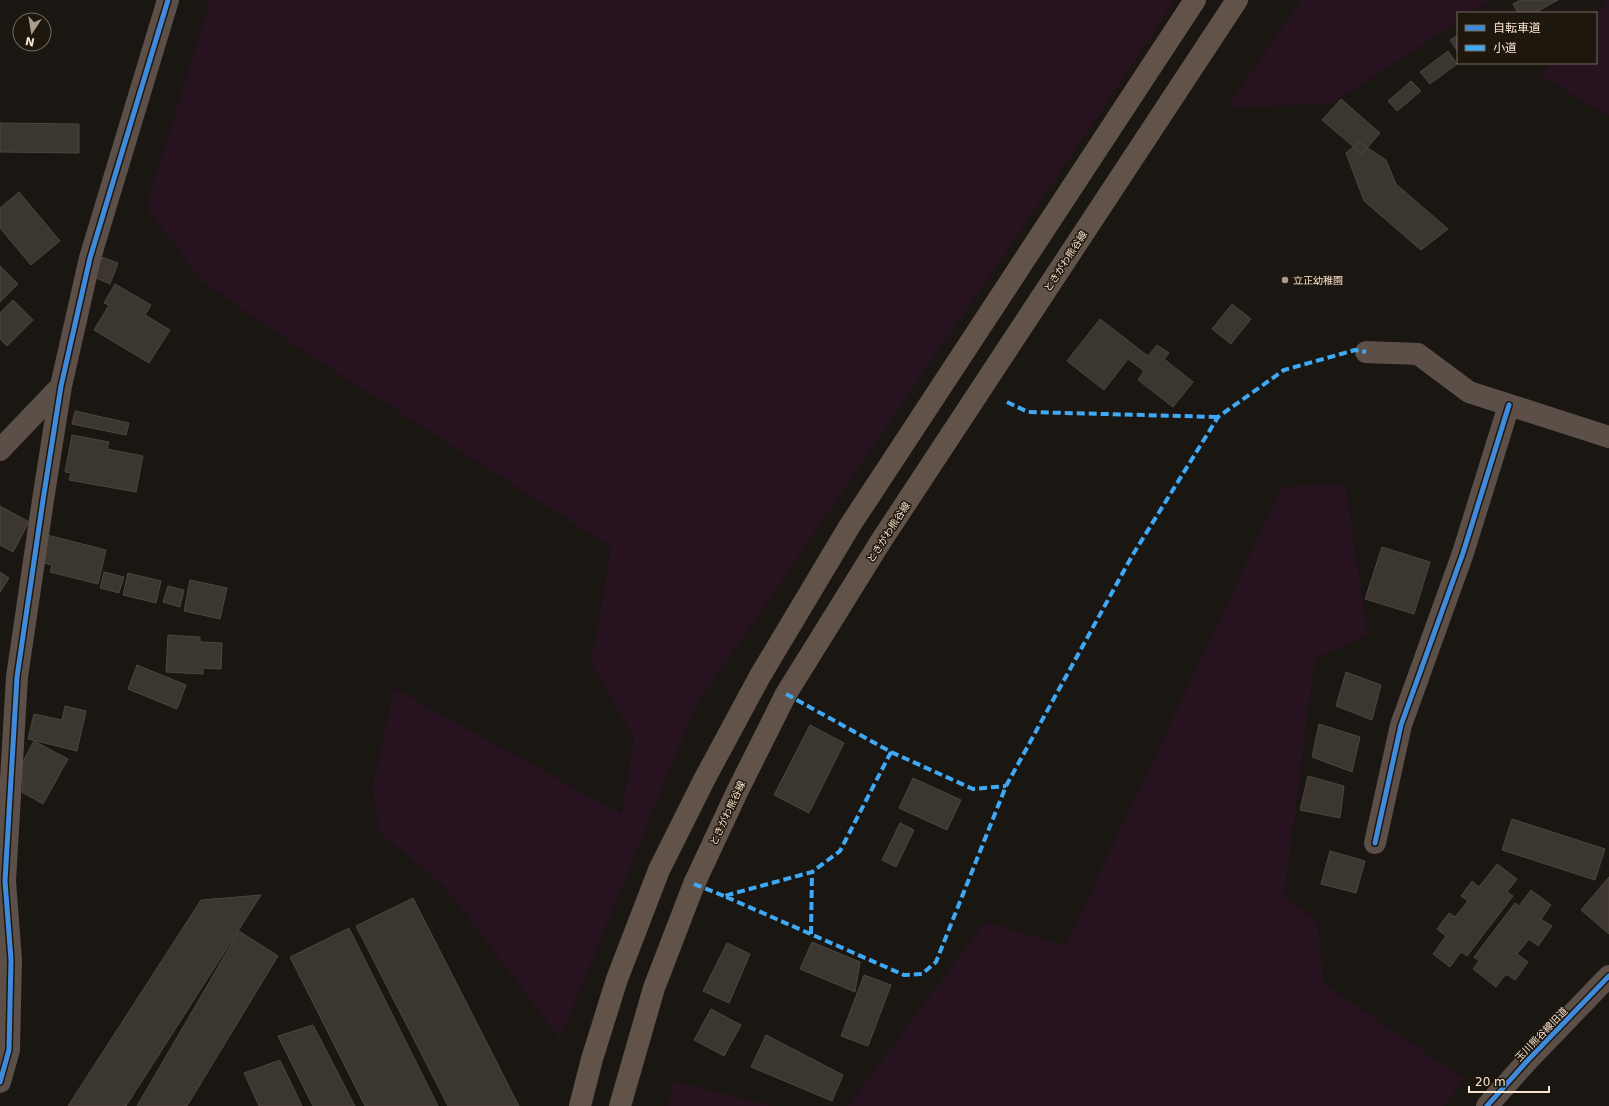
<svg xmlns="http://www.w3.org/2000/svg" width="1609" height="1106" font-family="'DejaVu Sans','Noto Sans JP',sans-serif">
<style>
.green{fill:#26131f}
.building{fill:#3c3630;stroke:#4d463d}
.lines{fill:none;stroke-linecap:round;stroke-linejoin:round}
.minor{stroke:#5b4f48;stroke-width:22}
.tertiary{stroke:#5b4f48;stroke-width:22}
.secondary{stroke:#61534a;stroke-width:22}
.quiet{stroke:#3fa9f5;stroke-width:4;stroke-dasharray:8 4;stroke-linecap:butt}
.cycleway-casing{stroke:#1e170e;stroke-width:8}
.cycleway{stroke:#408adc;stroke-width:5}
.poi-dot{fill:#ac9c8e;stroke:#1e170e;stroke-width:1.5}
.labels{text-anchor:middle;stroke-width:3;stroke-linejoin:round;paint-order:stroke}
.street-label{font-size:10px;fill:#fae4d0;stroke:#1e170e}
.poi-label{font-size:10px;fill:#fae4d0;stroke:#1e170e;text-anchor:start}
</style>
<rect width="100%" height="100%" fill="#1a1612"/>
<!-- green -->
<path class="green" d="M 210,0 L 1175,0 L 1096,120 L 696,706 L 560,1039 L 443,885 L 379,832 L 372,787 L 394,688 L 621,814 L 634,738 L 591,663 L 611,547 L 303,351 L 202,281 L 146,207 Z
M 1301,0 L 1492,0 L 1472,13 L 1458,13 L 1458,22 L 1331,104 L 1227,107 Z
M 1606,0 L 1609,0 L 1609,116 L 1540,76 L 1551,63 L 1596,63 L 1595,13 Z
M 1345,484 L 1368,635 L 1315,658 L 1284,897 L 1317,921 L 1324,984 L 1465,1079 L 1443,1106 L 848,1106 L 985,922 L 1065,946 L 1282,487 Z
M 673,1081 L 772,1106 L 668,1106 Z"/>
<!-- building -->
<path class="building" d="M 1520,0 L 1558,0 L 1535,13 L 1518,13 L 1513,4 Z
M 1458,35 L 1458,52 L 1450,40 Z
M 1448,51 L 1457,64 L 1430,84 L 1420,72 Z
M 1411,81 L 1421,91 L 1397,111 L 1388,101 Z
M 1341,99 L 1380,133 L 1362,154 L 1322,120 Z
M 0,123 L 79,124 L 79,153 L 0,152 Z
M 1359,142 L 1386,160 L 1396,184 L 1448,229 L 1421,250 L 1364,201 L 1346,153 Z
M 19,192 L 60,241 L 31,265 L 0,228 L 0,208 Z
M 102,257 L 118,263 L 110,284 L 94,277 Z
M 0,266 L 18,284 L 0,302 Z
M 115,284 L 151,305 L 145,315 L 170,330 L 149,363 L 94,330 L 109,305 L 104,303 Z
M 13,300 L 33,320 L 7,346 L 0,339 L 0,313 Z
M 1232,304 L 1251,319 L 1231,344 L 1212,329 Z
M 1100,319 L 1148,356 L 1157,345 L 1169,353 L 1164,359 L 1193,382 L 1173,407 L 1138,380 L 1144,371 L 1128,359 L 1104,390 L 1067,361 Z
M 75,411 L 129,423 L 126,435 L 72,424 Z
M 72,435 L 109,442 L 107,449 L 143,456 L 136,492 L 69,480 L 71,473 L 65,472 Z
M 0,506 L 29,522 L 13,552 L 0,545 Z
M 47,535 L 106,550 L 98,584 L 50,572 L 52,565 L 40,562 Z
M 1382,547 L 1430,562 L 1414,614 L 1365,599 Z
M 0,572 L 9,578 L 0,592 Z
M 104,572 L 124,577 L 119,593 L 100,588 Z
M 128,573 L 161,581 L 156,603 L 123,595 Z
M 190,580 L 227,588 L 220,619 L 184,611 Z
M 168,586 L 184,590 L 180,607 L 163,602 Z
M 168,635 L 200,637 L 200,642 L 222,643 L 221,669 L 203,668 L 203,674 L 166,672 Z
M 137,665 L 186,685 L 177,709 L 128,689 Z
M 1346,672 L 1381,685 L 1372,720 L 1336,706 Z
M 65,706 L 86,711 L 77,751 L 28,739 L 34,714 L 62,720 Z
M 1319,724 L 1360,737 L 1352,772 L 1312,757 Z
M 810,725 L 844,743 L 809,813 L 774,795 Z
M 34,741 L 68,759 L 43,804 L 22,792 L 23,781 L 15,776 Z
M 1308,776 L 1344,786 L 1340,818 L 1300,810 Z
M 913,778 L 961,800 L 947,830 L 899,808 Z
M 1512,819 L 1605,849 L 1595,880 L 1502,850 Z
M 900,823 L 914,830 L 896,867 L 882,860 Z
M 1330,851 L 1365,861 L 1356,893 L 1321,884 Z
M 1497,864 L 1517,879 L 1507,892 L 1513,896 L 1467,956 L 1461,952 L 1450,967 L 1433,954 L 1446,936 L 1437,929 L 1449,913 L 1455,917 L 1468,901 L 1461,896 L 1472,881 L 1479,887 Z
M 1609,877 L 1609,934 L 1581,910 Z
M 1531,890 L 1551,905 L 1541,919 L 1552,926 L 1538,946 L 1529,939 L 1517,954 L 1528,962 L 1515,980 L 1506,974 L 1496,987 L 1473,969 L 1479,961 L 1474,957 L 1515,903 L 1519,906 Z
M 261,895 L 126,1106 L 68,1106 L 201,900 Z
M 413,898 L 519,1106 L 448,1106 L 356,926 Z
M 349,928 L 438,1106 L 365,1106 L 290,957 Z
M 239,931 L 278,956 L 187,1106 L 137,1106 Z
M 812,942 L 860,962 L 855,992 L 800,969 Z
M 727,943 L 750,954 L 729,1003 L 703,991 Z
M 864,975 L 891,985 L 868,1046 L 841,1036 Z
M 711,1009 L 741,1025 L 724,1056 L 694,1040 Z
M 313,1025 L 355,1106 L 313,1106 L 278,1036 Z
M 766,1035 L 843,1075 L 832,1101 L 751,1067 Z
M 280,1060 L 302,1106 L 259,1106 L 244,1073 Z"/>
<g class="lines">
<!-- minor -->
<path class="minor" d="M 1366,352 L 1418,354 L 1469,392 L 1609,437
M 0,450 L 61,386
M 1375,843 L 1401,725 L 1463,553 L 1509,405
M 0,1082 L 9,1050 L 11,960 L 5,881 L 17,677 L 43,500 L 61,386 L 90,258 L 168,0"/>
<!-- tertiary -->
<path class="tertiary" d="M 1487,1106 L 1529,1059 L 1609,976"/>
<!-- secondary -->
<path class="secondary" d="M 580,1106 L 592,1059 L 617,979 L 659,870 L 704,780 L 760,676 L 849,527 L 1195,0
M 620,1106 L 654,988 L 694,884 L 737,792 L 786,694 L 881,541 L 1237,0"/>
<!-- quiet -->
<path class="quiet" d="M 1007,402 L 1028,412 L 1218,417
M 786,694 L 891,752 L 973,789 L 1006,786
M 891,752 L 840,851 L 812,872 L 724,896 L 904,975 L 922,974 L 936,962 L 1006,786 L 1132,556 L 1218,417 L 1284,370 L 1355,350 L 1366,352
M 694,884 L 724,896
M 811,934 L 812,872"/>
<defs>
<path id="cycleway" d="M 1375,843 L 1401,725 L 1463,553 L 1509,405
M 0,1082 L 9,1050 L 11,960 L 5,881 L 17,677 L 43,500 L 61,386 L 90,258 L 168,0
M 1487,1106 L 1529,1059 L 1609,976"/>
</defs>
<!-- cycleway casing -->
<use href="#cycleway" class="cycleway-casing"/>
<!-- cycleway -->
<use href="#cycleway" class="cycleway"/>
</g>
<!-- markers -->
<circle class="poi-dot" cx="1285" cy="280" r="4"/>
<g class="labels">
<!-- street labels -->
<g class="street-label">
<text transform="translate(1065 261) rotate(-57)" y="4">ときがわ熊谷線</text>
<text transform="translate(888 532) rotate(-57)" y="4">ときがわ熊谷線</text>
<text transform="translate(727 813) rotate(-65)" y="4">ときがわ熊谷線</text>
<text transform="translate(1541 1034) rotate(-46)" y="4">玉川熊谷線旧道</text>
</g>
<!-- poi labels -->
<g class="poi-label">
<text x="1293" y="284">立正幼稚園</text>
</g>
</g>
<!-- legend -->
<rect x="1457" y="12" width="140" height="52" fill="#1e170e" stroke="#76695c"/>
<rect x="1465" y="25" width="20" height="6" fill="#408adc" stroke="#76695c"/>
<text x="1493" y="32" font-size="12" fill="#fae4d0">自転車道</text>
<rect x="1465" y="45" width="20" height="6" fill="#3fa9f5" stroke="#76695c"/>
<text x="1493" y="52" font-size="12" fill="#fae4d0">小道</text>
<!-- north arrow -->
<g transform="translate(32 32) rotate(192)"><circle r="19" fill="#1e170e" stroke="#76695c"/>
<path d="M0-3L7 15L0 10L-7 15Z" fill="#ac9c8e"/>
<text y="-6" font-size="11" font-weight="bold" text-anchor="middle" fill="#fae4d0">N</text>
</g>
<!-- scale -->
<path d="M1469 1086v6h80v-6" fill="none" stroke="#fae4d0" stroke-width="2"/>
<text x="1475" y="1086" font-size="12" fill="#fae4d0" stroke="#1e170e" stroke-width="3" paint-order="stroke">20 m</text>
</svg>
